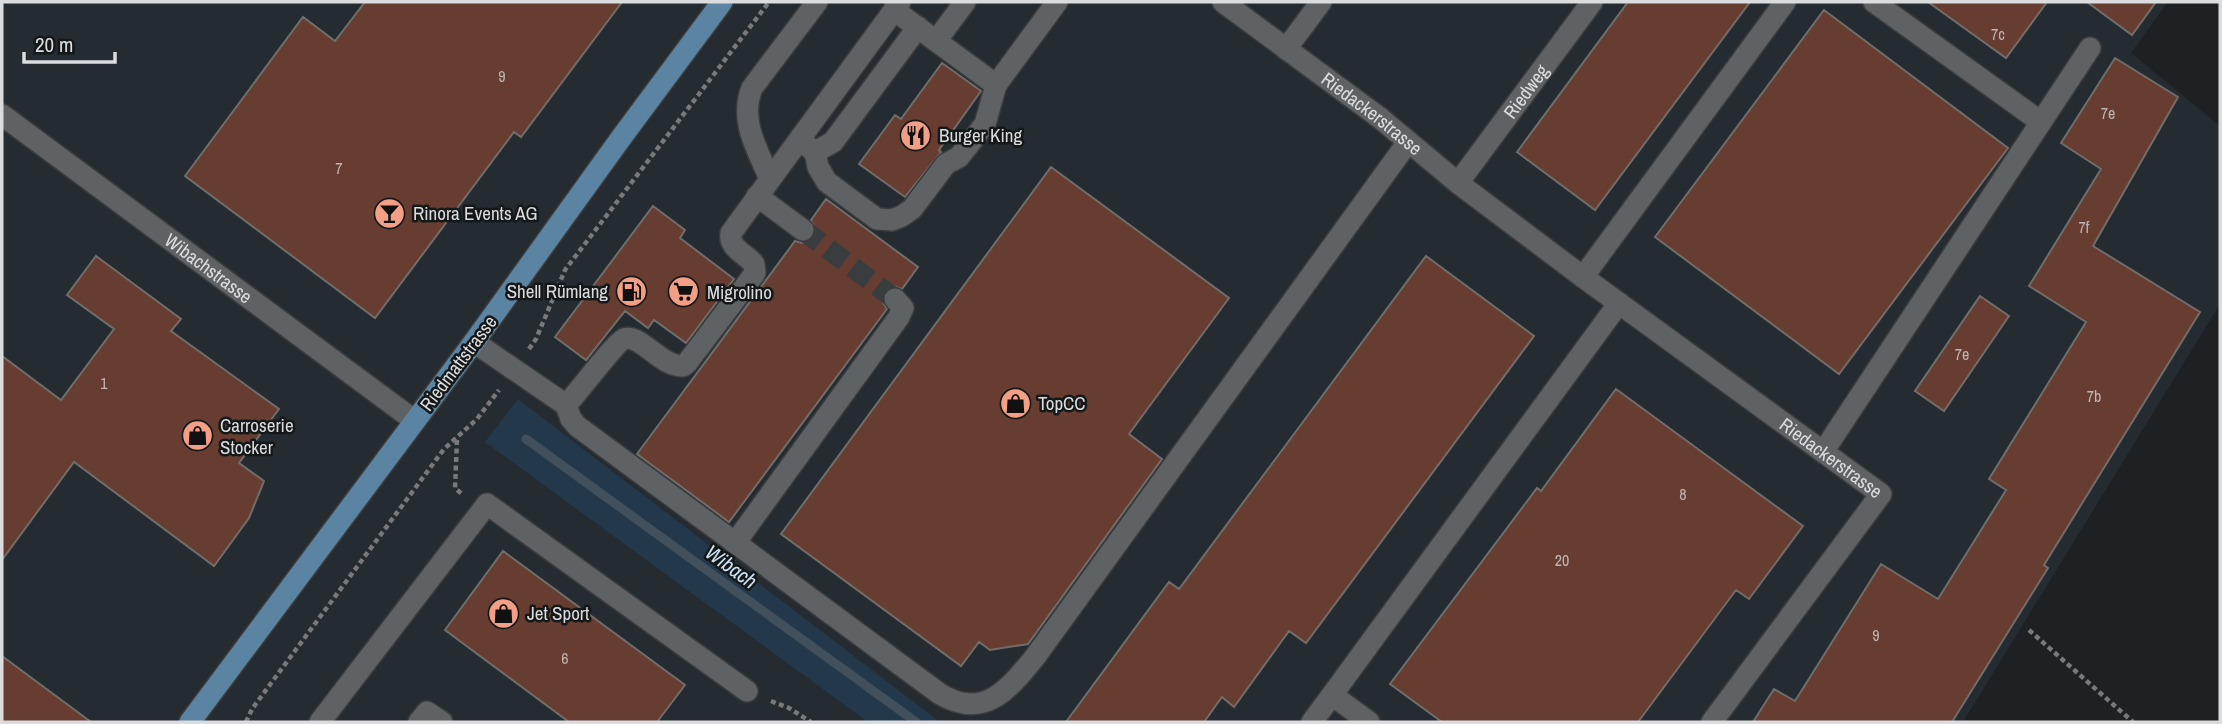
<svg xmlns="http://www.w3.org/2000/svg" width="2222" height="724" font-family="'Archivo Narrow',sans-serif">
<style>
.built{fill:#242b31}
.green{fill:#23394b}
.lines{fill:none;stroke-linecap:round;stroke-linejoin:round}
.stream{stroke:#424f5d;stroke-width:9}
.building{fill:#673d31;stroke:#706d6b;stroke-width:2}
.minor-tunnel{stroke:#3a3d3f;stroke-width:21;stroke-dasharray:21 10;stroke-linecap:butt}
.minor-casing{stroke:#3b3c3e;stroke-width:24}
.major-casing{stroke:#3b3c3e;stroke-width:24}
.path{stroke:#77797b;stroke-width:4.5;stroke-dasharray:5 3.5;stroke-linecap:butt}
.minor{stroke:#5f6265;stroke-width:21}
.major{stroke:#5b84a3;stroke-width:21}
.labels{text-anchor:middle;stroke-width:5;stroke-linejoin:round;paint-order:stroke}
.number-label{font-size:16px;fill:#beb4b3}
.street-label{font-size:19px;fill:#dbdcde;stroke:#151819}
.poi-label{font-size:19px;fill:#dbdcde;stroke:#151819;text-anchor:start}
.water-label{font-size:21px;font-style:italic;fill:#cbe2f6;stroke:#151819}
</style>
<rect width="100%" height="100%" fill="#1e2123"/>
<!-- built -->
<path class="built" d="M 2,2 L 2168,2 L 2131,53 L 2220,126 L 2220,304 L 1963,722 L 2,722 Z"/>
<!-- green -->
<path class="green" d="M 518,399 L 940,722 L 868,722 L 485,442 Z"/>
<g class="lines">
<!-- stream -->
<path class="stream" d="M 526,439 L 916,722"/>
</g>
<!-- building -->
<path class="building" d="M 365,2 L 622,2 L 521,137 L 514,132 L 375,318 L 185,176 L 303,17 L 335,41 Z
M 1628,2 L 1750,2 L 1595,210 L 1517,152 Z
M 1928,2 L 2047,2 L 2006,58 Z
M 2087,2 L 2156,2 L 2132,35 Z
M 1824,10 L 2008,148 L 1839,374 L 1655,237 Z
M 2115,58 L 2178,97 L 2093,246 L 2200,312 L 2044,565 L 2048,568 L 1952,722 L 1753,722 L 1774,689 L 1795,701 L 1881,564 L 1938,599 L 2006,490 L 1989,479 L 2086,322 L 2029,286 L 2101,169 L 2061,143 Z
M 942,63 L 981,91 L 939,150 L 941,152 L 905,197 L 859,164 L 895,115 L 901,119 Z
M 1051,167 L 1229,298 L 1129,434 L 1162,459 L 1028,644 L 990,650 L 979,642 L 961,666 L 781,534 Z
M 826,199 L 918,267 L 902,289 L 893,286 L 886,290 L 882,301 L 887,309 L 729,522 L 637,454 L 795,241 L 802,243 L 813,238 L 816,231 L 811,220 Z
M 653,206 L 685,230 L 680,238 L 734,279 L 686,343 L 654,320 L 648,328 L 625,311 L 586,360 L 555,337 Z
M 96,256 L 181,319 L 171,331 L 279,409 L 239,463 L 264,481 L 249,518 L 214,566 L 74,462 L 2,560 L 2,356 L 61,400 L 114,329 L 67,295 Z
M 1426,256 L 1534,336 L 1306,643 L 1289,631 L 1234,707 L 1222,697 L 1204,722 L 1066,722 L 1169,582 L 1179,589 Z
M 1980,296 L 2009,316 L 1944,411 L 1915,391 Z
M 1616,389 L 1803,526 L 1749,599 L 1736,590 L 1638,722 L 1442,722 L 1390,684 L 1537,488 L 1541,491 Z
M 503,551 L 685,685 L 657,722 L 569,722 L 445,630 Z
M 2,656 L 91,722 L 2,722 Z"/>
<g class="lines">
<!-- minor-tunnel -->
<path class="minor-tunnel" d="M 803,230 L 895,299"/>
<defs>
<g id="minor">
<path id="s1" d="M 1223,2 L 1380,118 L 1458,183 L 1583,277 L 1881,494 L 1712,722"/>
<path d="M 1874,2 L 2041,122"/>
<path d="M 936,41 L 965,2"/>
<path d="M 1286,49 L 1321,2"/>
<path d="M 996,85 L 1057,2"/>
<path id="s2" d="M 2,115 L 415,421"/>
<path d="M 799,140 L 815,152 L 818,167 L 827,182 L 877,219 L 892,220 L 902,216 L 912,209 L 946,164 L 959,157 L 985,124 L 996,85 L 894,10"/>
<path d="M 815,152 L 833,142 L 918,27"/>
<path d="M 770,179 C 757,149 739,120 752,88 L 817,2"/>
<path id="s3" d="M 1458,183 L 1592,2"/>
<path d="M 757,196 L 803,230"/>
<path d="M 1583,277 L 1785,2"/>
<path d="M 474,342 L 566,405 C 576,395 616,342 624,339 C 633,336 642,344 649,349 C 659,356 669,366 683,366 L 687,363 L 755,273 L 754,264 C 746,254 728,248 731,233 L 900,2"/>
<path d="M 566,405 L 571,419 L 577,426 L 940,694 C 984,720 1008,690 1035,657 L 1408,142"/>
<path d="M 1823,452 L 2090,48"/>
<path d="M 735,543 L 899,317 L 903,308 L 895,299"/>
<path d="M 320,722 L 487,504 L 747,691"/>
<path d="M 419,722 L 427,712 L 442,722"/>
<path d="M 1312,722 L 1332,695"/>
<path d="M 1369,722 L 1332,695 L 1619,303"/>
</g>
<path id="major" d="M 190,722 L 474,342 L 621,138 L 722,2"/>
</defs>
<!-- minor casing -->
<use href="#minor" class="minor-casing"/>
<!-- major casing -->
<use href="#major" class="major-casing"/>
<!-- path -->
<path class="path" d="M 529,349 L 536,339 L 565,270 L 769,2
M 457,440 L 455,488 L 462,494
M 2029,630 L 2133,722
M 771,701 L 789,708 L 811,722
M 246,722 L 252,709 L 444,449 L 477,419 L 499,390"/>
<!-- minor -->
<use href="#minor" class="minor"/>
<!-- major -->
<use href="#major" class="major"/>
</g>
<!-- icons -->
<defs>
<symbol id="restaurant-disc" viewBox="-11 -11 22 22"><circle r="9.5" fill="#f39f86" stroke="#151819"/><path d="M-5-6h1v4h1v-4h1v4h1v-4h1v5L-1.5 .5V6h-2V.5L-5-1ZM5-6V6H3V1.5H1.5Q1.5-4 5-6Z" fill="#111"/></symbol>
<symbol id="bar-disc" viewBox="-11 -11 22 22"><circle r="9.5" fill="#f39f86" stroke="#151819"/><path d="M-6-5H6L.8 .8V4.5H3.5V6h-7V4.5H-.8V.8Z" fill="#111"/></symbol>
<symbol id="fuel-disc" viewBox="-11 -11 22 22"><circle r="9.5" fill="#f39f86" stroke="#151819"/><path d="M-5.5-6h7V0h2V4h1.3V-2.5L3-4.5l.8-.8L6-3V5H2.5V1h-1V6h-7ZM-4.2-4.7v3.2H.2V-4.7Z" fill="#111"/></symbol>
<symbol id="supermarket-disc" viewBox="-11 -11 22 22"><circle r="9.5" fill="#f39f86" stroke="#151819"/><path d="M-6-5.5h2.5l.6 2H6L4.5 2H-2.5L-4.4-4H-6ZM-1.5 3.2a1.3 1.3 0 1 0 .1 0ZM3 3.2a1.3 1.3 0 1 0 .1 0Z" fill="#111"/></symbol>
<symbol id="shop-disc" viewBox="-11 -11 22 22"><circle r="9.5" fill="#f39f86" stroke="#151819"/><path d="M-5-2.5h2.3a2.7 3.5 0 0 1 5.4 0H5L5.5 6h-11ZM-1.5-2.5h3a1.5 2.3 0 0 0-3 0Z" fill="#111"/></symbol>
</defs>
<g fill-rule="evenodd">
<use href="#restaurant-disc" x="898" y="118" width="35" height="35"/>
<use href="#bar-disc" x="372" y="196" width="35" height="35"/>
<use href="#fuel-disc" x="614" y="274" width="35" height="35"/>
<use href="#supermarket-disc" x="666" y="274" width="35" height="35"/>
<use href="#shop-disc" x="998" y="386" width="35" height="35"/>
<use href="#shop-disc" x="180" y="418" width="35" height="35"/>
<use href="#shop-disc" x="486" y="596" width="35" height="35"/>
</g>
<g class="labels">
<!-- number labels -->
<g class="number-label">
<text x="1998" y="40">7c</text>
<text x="502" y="82">9</text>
<text x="2108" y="119">7e</text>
<text x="339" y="174">7</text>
<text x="2084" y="233">7f</text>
<text x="1962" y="360">7e</text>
<text x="104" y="389">1</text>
<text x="2094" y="402">7b</text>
<text x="1683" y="500">8</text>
<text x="1562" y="566">20</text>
<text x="1876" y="641">9</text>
<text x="565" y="664">6</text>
</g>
<!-- street labels -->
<g class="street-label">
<text dy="7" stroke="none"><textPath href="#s3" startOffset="114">Riedweg</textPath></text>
<text dy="7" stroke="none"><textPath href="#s1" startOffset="186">Riedackerstrasse</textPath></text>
<text dy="7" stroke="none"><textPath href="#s2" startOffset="257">Wibachstrasse</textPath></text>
<text transform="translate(458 363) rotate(-53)" y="7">Riedmattstrasse</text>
<text dy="7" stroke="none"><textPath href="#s1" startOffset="760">Riedackerstrasse</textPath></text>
</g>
<!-- poi labels -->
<g class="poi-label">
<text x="939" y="142">Burger King</text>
<text x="413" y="220">Rinora Events AG</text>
<text x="608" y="298" text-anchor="end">Shell Rümlang</text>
<text x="707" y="299">Migrolino</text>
<text x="1038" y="410">TopCC</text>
<text x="220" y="432">Carroserie<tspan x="220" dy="22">Stocker</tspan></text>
<text x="527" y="620">Jet Sport</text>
</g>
<!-- water labels -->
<g class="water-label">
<text transform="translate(731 567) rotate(36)" y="7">Wibach</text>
</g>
</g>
<!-- border -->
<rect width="2222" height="724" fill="none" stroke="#dbdcde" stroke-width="7"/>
<!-- scale -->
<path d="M24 52v10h91v-10" fill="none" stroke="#dbdcde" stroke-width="3.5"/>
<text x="35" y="52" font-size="21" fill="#dbdcde" stroke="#151819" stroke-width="5" paint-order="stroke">20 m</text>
</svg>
